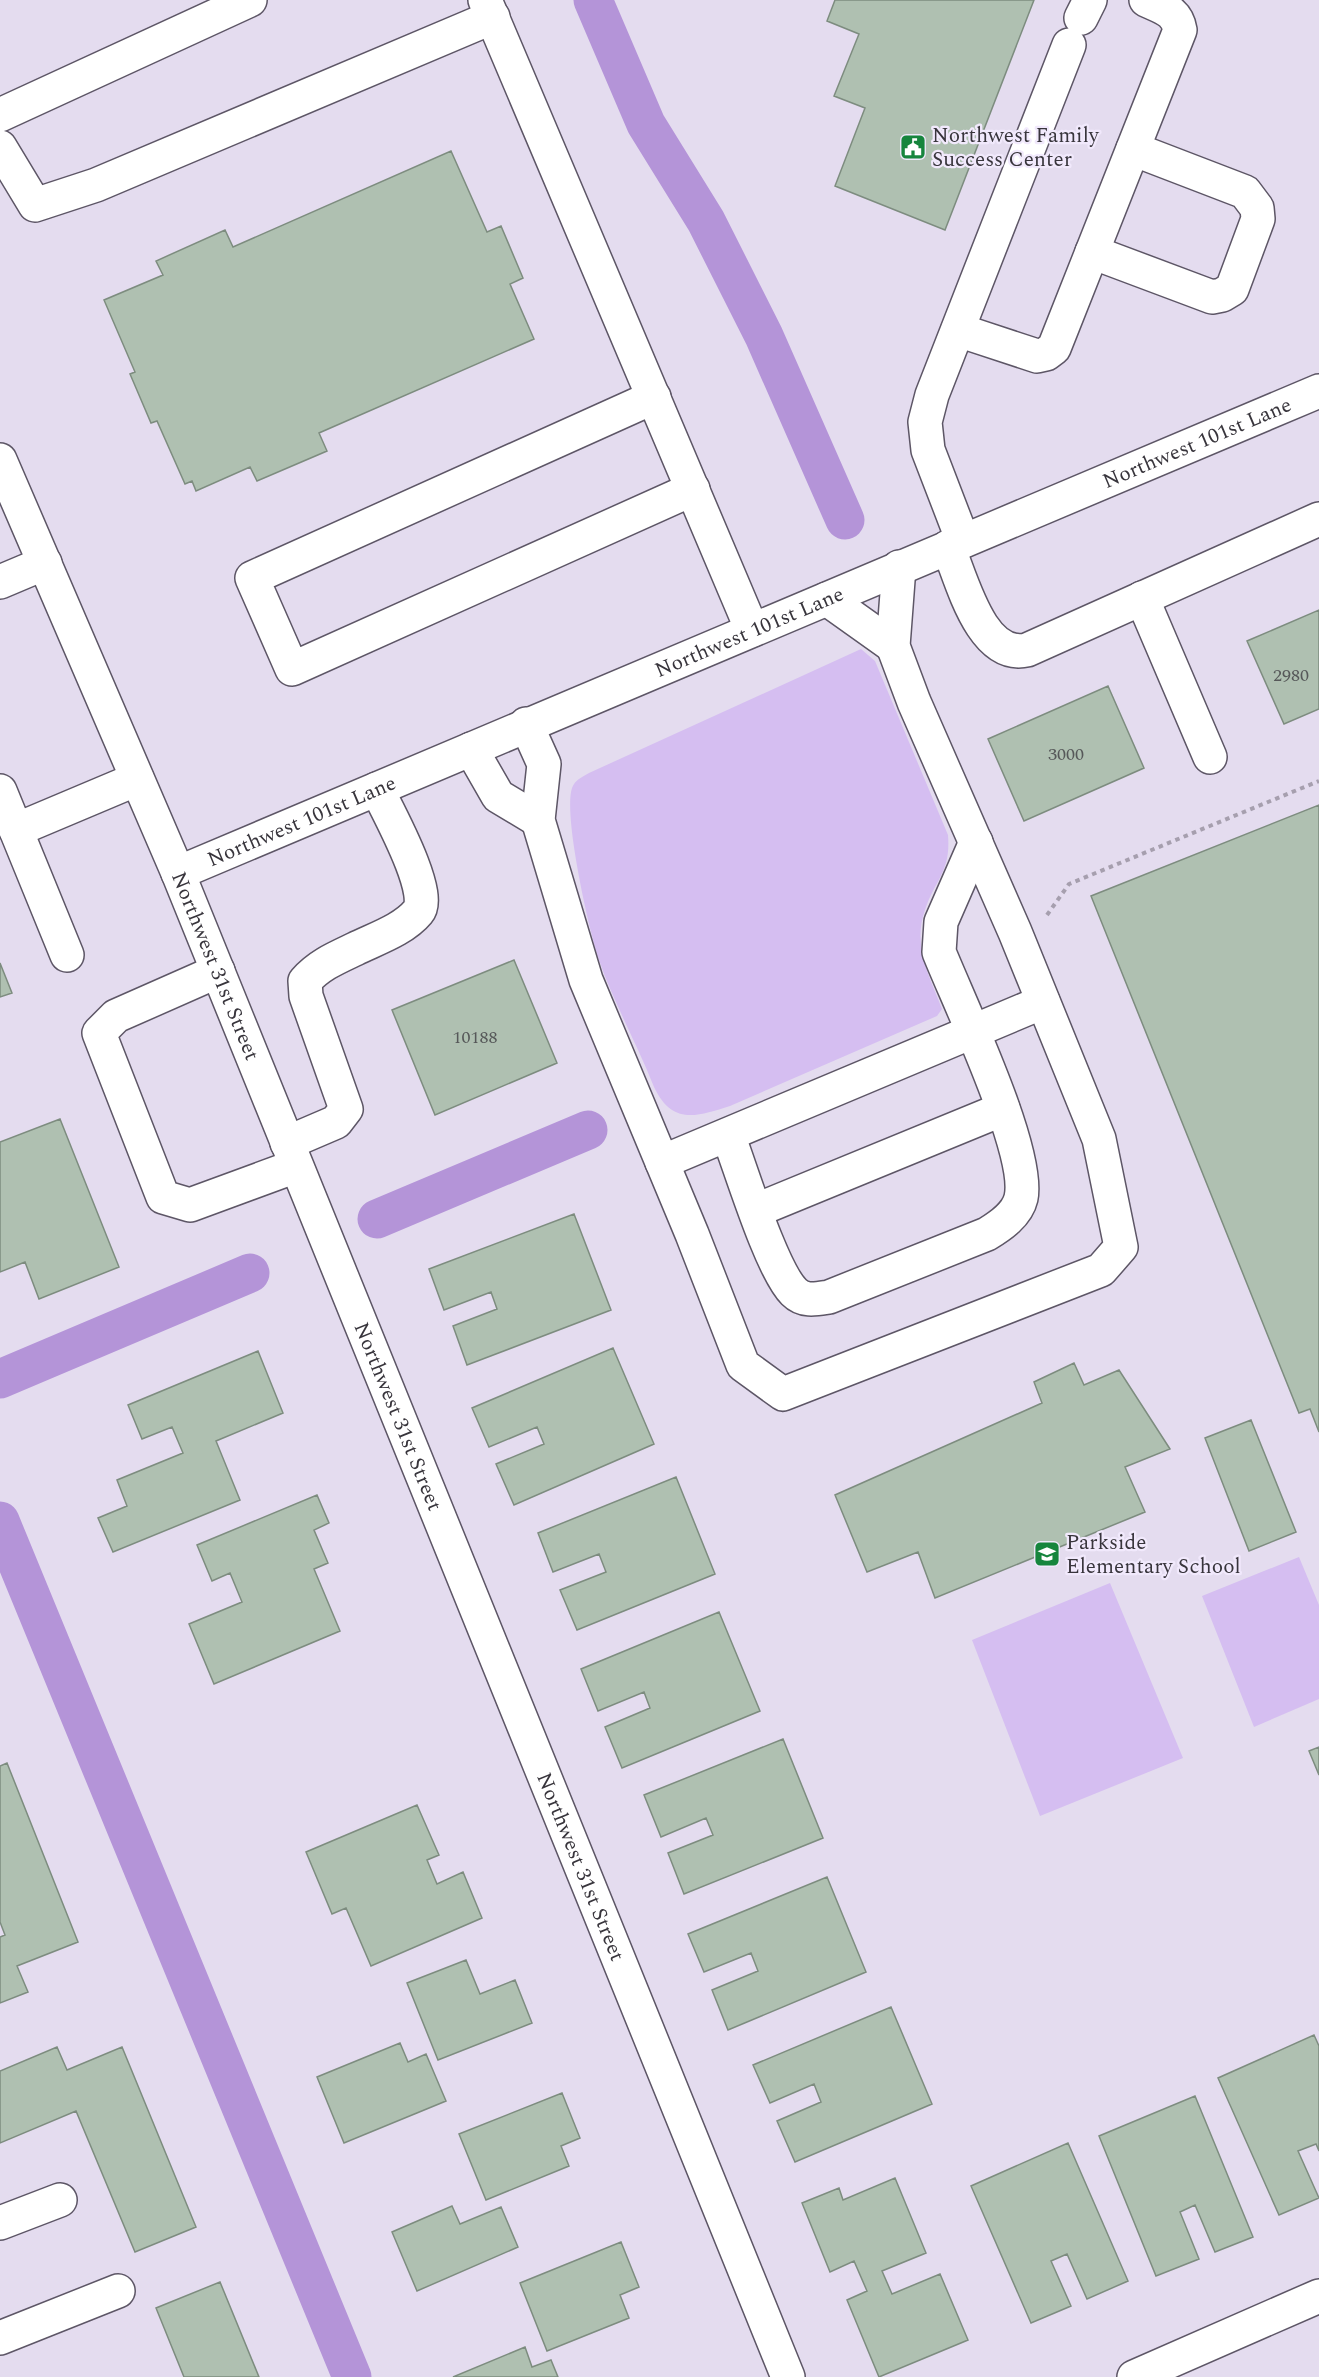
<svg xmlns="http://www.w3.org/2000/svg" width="1319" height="2377" font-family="Spectral,serif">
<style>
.green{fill:#d5bef1}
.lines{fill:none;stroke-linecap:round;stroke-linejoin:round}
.canal{stroke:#b494d8;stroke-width:39}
.building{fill:#afc0b1;stroke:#7d8c7f;stroke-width:1.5}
.minor-casing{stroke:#5d5666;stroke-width:36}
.path{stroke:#a69fae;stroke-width:4;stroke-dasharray:4.5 4.5;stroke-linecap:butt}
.minor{stroke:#fff;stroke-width:33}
.labels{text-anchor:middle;stroke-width:4.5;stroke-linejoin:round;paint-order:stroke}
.number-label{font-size:18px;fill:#565859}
.poi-label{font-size:21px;fill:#38353c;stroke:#f1e9fc;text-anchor:start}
.street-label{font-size:21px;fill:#38353c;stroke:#f1e9fc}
</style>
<rect width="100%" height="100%" fill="#e4dcef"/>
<!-- green -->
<path class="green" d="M 861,649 L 875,661 L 948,835 C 951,872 935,879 925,910 C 912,946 930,977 942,1009 L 937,1016 L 730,1106 C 696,1117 672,1125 654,1087 C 637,1044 614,1003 599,960 C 589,930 563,815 572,788 C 575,780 582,777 589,773 Z
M 1299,1557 L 1319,1605 L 1319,1699 L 1254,1727 L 1202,1596 Z
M 1110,1583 L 1183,1758 L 1040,1816 L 972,1640 Z"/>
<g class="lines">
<!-- canal -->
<path class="canal" d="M 593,0 L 646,124 L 706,221 L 764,336 L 845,520
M 377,1219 L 588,1130
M 0,1379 L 250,1273
M 0,1521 L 352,2377"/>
</g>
<!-- building -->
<path class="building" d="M 835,0 L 1034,0 L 945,230 L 835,186 L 865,108 L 834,96 L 859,34 L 827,21 Z
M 451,151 L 487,232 L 501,226 L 523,278 L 510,284 L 534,339 L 319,433 L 327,451 L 257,481 L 250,467 L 196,491 L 192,481 L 185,484 L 157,421 L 151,423 L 130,374 L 135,372 L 104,300 L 163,275 L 156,261 L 225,230 L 233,247 Z
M 1319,610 L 1319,709 L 1284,724 L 1247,641 Z
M 1108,686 L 1144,768 L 1024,821 L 988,739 Z
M 1319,805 L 1319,1432 L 1310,1409 L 1299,1413 L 1091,896 Z
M 514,960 L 557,1063 L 435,1115 L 392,1010 Z
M 0,963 L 12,993 L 0,997 Z
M 60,1119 L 119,1267 L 39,1299 L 25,1262 L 0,1272 L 0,1142 Z
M 574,1214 L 611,1310 L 467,1365 L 453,1326 L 497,1309 L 491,1292 L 444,1310 L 429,1269 Z
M 613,1348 L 654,1444 L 514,1505 L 496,1464 L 544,1444 L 537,1427 L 489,1447 L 472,1408 Z
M 258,1351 L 283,1413 L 216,1441 L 240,1500 L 113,1552 L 98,1518 L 127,1506 L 117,1480 L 183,1453 L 172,1427 L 142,1439 L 128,1405 Z
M 1074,1363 L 1084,1385 L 1119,1370 L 1170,1449 L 1125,1467 L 1145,1512 L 935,1598 L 918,1552 L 867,1572 L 835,1495 L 1042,1403 L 1034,1382 Z
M 1251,1420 L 1296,1532 L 1249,1551 L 1205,1438 Z
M 676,1477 L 715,1574 L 577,1630 L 560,1590 L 606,1572 L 599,1554 L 553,1572 L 538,1533 Z
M 317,1495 L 329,1523 L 314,1530 L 328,1563 L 314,1569 L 340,1631 L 214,1684 L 189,1624 L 242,1602 L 230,1573 L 212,1581 L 197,1545 Z
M 719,1612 L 760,1711 L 622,1768 L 605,1727 L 650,1708 L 644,1692 L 598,1711 L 581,1669 Z
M 783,1739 L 823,1838 L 684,1894 L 668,1853 L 713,1835 L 706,1818 L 661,1837 L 644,1795 Z
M 1319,1747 L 1319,1775 L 1309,1751 Z
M 7,1763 L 78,1942 L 17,1966 L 28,1992 L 0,2003 L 0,1937 L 5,1935 L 0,1922 L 0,1766 Z
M 417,1805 L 439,1855 L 427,1860 L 437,1884 L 463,1872 L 482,1918 L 371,1966 L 346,1908 L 332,1914 L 306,1852 Z
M 827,1877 L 866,1972 L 728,2030 L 712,1990 L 758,1971 L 751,1953 L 704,1972 L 688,1934 Z
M 466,1960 L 480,1994 L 515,1980 L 532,2023 L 438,2060 L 407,1983 Z
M 891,2007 L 932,2104 L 795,2162 L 777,2121 L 821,2102 L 814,2084 L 770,2103 L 753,2065 Z
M 1314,2035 L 1319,2046 L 1319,2151 L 1316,2144 L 1298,2151 L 1319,2198 L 1279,2215 L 1218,2078 Z
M 400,2043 L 408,2062 L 426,2054 L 446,2101 L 344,2143 L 317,2077 Z
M 57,2047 L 67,2070 L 122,2047 L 196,2227 L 135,2252 L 76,2111 L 0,2143 L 0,2071 Z
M 562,2093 L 580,2138 L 561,2146 L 569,2166 L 486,2200 L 459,2134 Z
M 1195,2096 L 1253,2237 L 1215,2252 L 1195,2205 L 1180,2212 L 1199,2259 L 1156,2276 L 1099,2136 Z
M 1068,2143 L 1128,2281 L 1087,2299 L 1067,2254 L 1051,2261 L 1071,2306 L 1031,2323 L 971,2186 Z
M 895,2178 L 926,2253 L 882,2271 L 892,2294 L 940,2274 L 968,2340 L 879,2377 L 847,2300 L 867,2291 L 854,2261 L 830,2272 L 802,2203 L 839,2188 L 843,2200 Z
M 452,2206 L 460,2224 L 501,2207 L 518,2247 L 417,2291 L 392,2232 Z
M 621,2242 L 639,2287 L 620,2295 L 629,2318 L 547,2351 L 520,2283 Z
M 220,2282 L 259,2377 L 184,2377 L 156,2308 Z
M 525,2347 L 532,2367 L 551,2360 L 558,2377 L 453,2377 Z"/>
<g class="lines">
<defs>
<g id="minor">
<path d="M 485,0 L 752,630"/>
<path d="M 1081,18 L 1090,0"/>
<path d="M 0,115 L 250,0"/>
<path d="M 0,147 L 35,205 L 96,185 L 493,17"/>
<path d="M 1092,252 L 1212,297 L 1222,295 L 1232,289 L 1258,219 L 1257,208 L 1245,192 L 1133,149"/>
<path d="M 958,330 L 1037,356 L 1046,354 L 1054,348 L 1180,30 C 1177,11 1163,8 1146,0"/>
<path d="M 654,397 L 252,578 L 292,669 L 693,489"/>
<path id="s1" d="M 0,460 L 178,873 L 788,2377"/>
<path d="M 963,541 L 928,450 L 925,422 L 932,395 L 1069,45"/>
<path d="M 948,547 C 962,580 981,660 1027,650 L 1319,519"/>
<path d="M 0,582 L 45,563"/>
<path d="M 1142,598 L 1210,757"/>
<path d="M 827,599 L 893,646"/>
<path d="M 526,724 L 544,764 L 538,820 L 586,980 L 692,1234 L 743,1365 L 783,1394 L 1101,1270 L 1121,1247 L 1099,1139 L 1015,932 L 914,702 L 893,646 L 899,567"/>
<path d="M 471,749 L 498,796 L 538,820"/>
<path d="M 0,791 L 67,955"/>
<path d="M 16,830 L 137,779"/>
<path id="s2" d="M 178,873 L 1319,391"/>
<path d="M 218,971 L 116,1016 L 99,1033 L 163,1197 L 190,1205 L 296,1166"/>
<path d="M 728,1135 C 741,1169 771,1269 794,1292 C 804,1302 816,1299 829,1297 L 987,1234 C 1000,1226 1017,1215 1021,1198 C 1031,1152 959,1002 939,952 L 941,922 L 976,842"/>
<path d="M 287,1143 L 336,1122 L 346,1109 L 306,996 L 305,981 C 319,965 336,958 355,949 C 375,939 403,930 418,912 C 434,894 387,810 377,789"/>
<path d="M 662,1162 L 1043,1002"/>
<path d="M 757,1210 L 1003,1109"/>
<path d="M 0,2223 L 60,2200"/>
<path d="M 0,2338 L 118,2291"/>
<path d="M 1134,2377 L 1319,2296"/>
</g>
</defs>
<!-- minor casing -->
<use href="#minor" class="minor-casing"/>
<!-- path -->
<path class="path" d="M 1047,915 L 1069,884 L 1319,781"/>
<!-- minor -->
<use href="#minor" class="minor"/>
</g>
<!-- icons -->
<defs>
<symbol id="civic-square" viewBox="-11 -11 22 22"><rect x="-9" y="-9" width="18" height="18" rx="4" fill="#16853d" stroke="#f1e9fc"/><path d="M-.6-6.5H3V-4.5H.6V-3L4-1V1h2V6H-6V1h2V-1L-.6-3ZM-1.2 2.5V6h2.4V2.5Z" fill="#fff"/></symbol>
<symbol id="school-square" viewBox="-11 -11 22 22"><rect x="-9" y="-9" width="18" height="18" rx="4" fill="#16853d" stroke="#f1e9fc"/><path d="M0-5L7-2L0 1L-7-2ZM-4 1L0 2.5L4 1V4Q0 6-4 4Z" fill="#fff"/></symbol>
</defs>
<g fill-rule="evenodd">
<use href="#civic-square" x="898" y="132" width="30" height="30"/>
<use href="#school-square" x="1032" y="1539" width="30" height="30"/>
</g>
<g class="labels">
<!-- number labels -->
<g class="number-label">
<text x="1291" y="681">2980</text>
<text x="1066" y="760">3000</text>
<text x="475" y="1043">10188</text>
</g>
<!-- poi labels -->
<g class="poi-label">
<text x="932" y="142">Northwest Family<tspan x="932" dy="24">Success Center</tspan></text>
<text x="1066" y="1549">Parkside<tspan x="1066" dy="24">Elementary School</tspan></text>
</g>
<!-- street labels -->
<g class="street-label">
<text dy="7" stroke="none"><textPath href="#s2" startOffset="1106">Northwest 101st Lane</textPath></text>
<text dy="7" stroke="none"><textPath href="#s2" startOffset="620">Northwest 101st Lane</textPath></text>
<text dy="7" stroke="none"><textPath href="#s2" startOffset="134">Northwest 101st Lane</textPath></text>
<text dy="7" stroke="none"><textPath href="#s1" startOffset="550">Northwest 31st Street</textPath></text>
<text dy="7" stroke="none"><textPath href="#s1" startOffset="1036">Northwest 31st Street</textPath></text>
<text dy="7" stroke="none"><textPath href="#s1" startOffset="1522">Northwest 31st Street</textPath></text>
</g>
</g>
</svg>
